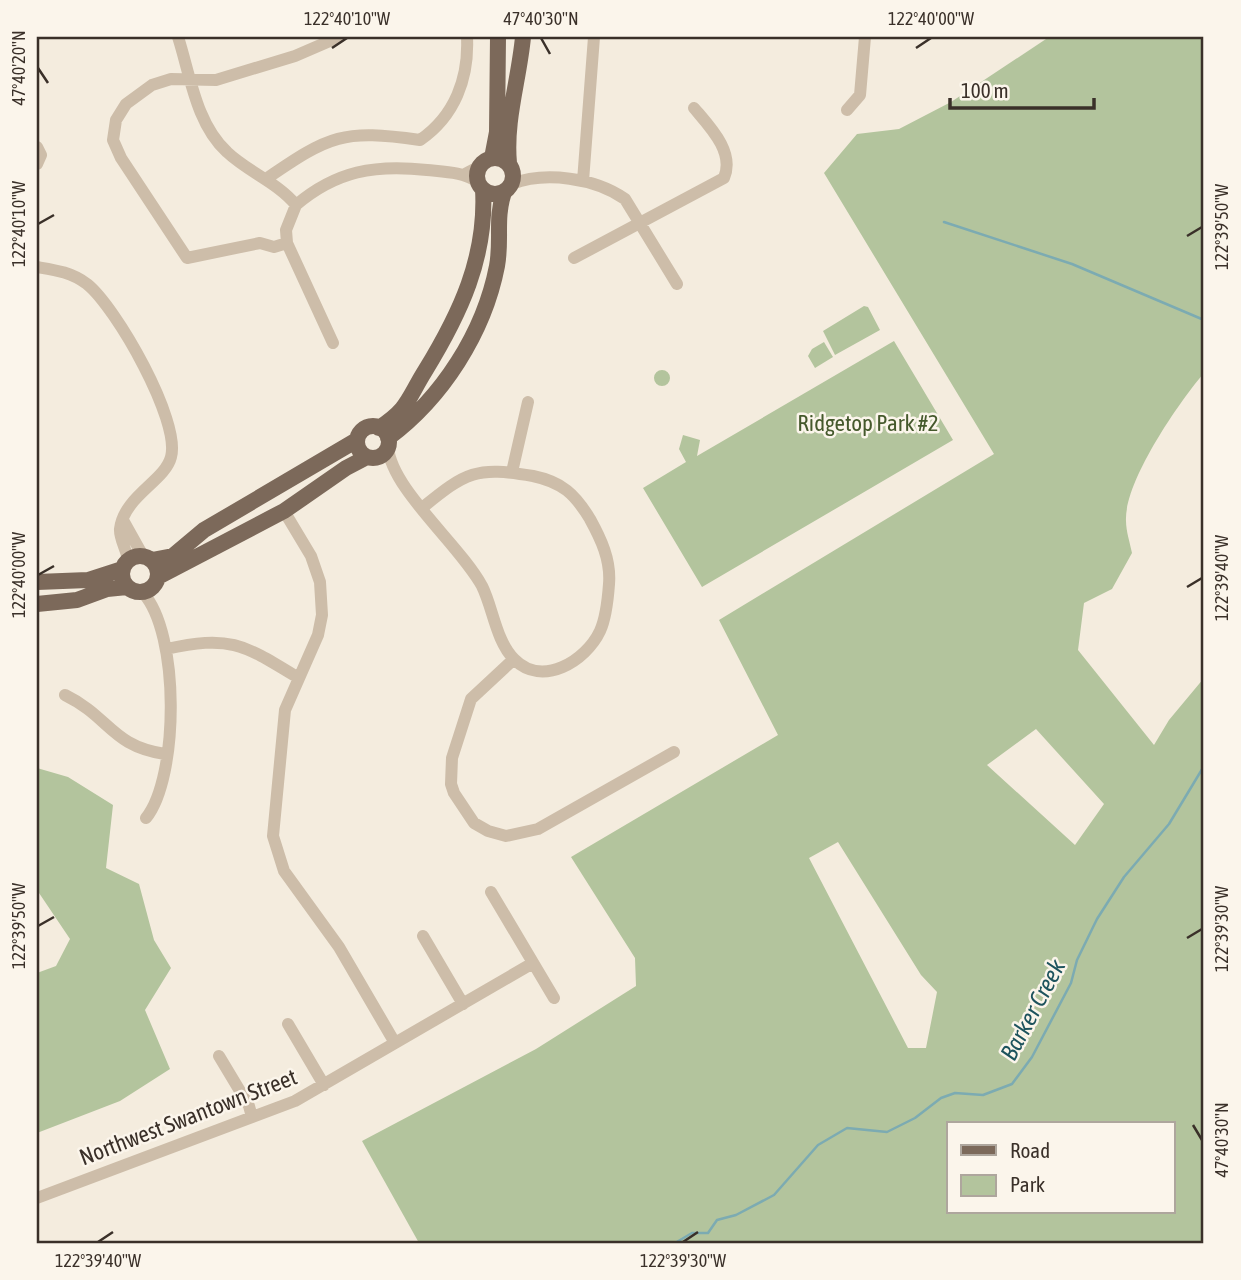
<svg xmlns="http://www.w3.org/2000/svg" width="1241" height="1280" font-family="'Asap Condensed',sans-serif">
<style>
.green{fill:#b3c49d;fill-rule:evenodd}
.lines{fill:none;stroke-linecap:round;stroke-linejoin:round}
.stream{stroke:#7cabb2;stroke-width:2.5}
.minor{stroke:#cdbda9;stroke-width:12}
.major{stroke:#7c695a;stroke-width:16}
.ticks{fill:none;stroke:#3a3029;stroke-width:2.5}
.labels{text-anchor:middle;stroke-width:5;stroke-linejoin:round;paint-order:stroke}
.park-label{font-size:23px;fill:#45592c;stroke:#fbf5eb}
.street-label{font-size:23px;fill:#3a3029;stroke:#fbf5eb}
.water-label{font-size:24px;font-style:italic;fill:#1d535d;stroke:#fbf5eb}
.neatline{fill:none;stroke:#3a3029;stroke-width:2.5}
.ticks-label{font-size:18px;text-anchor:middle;fill:#3a3029}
</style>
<rect width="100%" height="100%" fill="#f4ecde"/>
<!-- green -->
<path class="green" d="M 1049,37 L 1204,37 L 1204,373 C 1179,402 1124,482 1126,521 C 1126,531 1130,543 1132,553 L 1112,589 L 1084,603 L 1078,650 L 1154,745 L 1169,720 L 1204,678 L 1204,1243 L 419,1243 L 362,1141 L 536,1049 L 636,986 L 635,958 L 571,857 L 778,735 L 719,620 L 994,454 L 824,173 L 857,134 L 899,129 L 951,102 ZM 1036,729 L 1104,804 L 1075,845 L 987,765 ZM 838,842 L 921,975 L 937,992 L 926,1048 L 908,1048 L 809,858 ZM 949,1124 L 1173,1124 L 1173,1212 L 949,1212 Z
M 864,306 L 868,307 L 880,330 L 835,355 L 823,331 Z
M 894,341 L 953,440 L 702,587 L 643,488 L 686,462 L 679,449 L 683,435 L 700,440 L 697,456 Z
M 824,342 L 833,357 L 815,368 L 808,356 L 812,349 Z
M654 378a8 8 0 1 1 16 0a8 8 0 1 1-16 0Z
M 37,768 L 68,777 L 113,805 L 106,868 L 139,884 L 154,940 L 171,968 L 145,1010 L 170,1069 L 120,1101 L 37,1133 L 37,973 L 56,966 L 70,939 L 37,890 Z"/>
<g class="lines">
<!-- stream -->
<path class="stream" d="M 944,222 L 1072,264 L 1204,320
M 675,1243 L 692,1233 L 708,1233 L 717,1220 L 736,1215 L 774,1195 L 818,1145 L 847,1128 L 887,1132 L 915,1118 L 941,1098 L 955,1093 L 983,1095 L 1012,1084 L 1032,1057 L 1071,983 L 1077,960 L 1097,919 L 1124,877 L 1169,824 L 1204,766"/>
<!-- minor -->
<path class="minor" d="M 178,37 C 190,74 196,124 227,152 C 248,172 277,182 296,205 L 286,230 L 287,243 L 333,343
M 847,110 L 860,95 L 865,37
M 37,147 L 41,155 L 37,164
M 465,174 L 480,166
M 266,179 C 330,135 343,129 420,140 C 455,116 469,78 467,37
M 583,181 L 594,37
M 512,184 C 545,171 595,178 625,199 L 677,284
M 296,205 C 336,171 375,164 427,170 C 446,172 462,172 478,182
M 287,243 L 274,247 L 260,243 L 187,258 L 121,158 L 113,140 L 116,120 L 126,104 L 152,85 L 171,79 L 216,80 L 295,56 L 339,37
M 574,258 L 724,178 C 735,152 710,127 694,108
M 37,267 C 55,270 71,272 87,284 C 116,307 181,421 171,457 C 165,481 124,496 120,529 C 119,538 127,551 128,560
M 388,447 C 391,489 460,545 482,586 C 493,608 496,641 514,659 C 542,688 586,661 600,631 C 606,618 608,598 609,584 C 611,560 601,539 590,519 C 575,494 562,482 533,476 C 476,466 466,472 422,508
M 512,472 L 528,402
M 284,511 L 311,556 L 320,582 L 322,615 L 318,635 L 285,710 L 273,836 L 284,871 L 339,947 L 395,1043
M 124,522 L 143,556
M 143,593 C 180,633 179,777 146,818
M 166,649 C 230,635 243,644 297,677
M 514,659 L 471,699 L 452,758 L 451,784 L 454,793 L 474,823 L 488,831 L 506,836 L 538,829 L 674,752
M 65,695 C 110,717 111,746 165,754
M 491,892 L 554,998
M 423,936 L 463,1004
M 288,1024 L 324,1085
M 219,1056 L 249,1106 L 252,1117
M 37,1198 L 295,1101 L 533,963"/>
<!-- major -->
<path class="major" d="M477 176a18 18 0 1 1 36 0a18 18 0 1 1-36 0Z
M 492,158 L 497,132 L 498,37
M 509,163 C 505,120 519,80 523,37
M357 442a16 16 0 1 1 32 0a16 16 0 1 1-32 0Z
M 379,428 C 409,408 407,400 425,371 C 460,314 487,257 483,189
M 388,438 C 442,398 484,333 497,266 C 502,239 495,219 504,192
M122 574a18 18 0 1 1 36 0a18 18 0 1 1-36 0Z
M 152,560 L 173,556 L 204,530 L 357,440
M 158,577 L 284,511 L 346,468 L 367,457
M 37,582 L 88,580 L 122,569
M 37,604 L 77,600 L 107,589 L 127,587"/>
</g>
<!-- ticks -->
<path class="ticks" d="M 541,38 L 550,54M 332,48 L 347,38M 916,48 L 931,38M 38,68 L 48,83M 38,224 L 54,215M 1187,236 L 1202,227M 38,575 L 54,566M 1187,587 L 1202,578M 38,926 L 54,917M 1187,938 L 1202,929M 1193,1125 L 1202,1140M 98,1242 L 113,1232M 683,1242 L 698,1232"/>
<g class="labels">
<!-- park labels -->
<g class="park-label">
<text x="868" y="431">Ridgetop Park #2</text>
</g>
<!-- street labels -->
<g class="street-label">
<text transform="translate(188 1117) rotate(-21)" y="8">Northwest Swantown Street</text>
</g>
<!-- water labels -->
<g class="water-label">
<text transform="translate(1033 1010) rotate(-62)" y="8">Barker Creek</text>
</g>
</g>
<!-- border -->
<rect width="1241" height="1280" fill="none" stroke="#fbf5eb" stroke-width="77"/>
<!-- legend -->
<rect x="947" y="1122" width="228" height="91" fill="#fbf5eb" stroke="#aea69d" stroke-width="2"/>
<rect x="961" y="1145" width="35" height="10" fill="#7c695a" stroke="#aea69d" stroke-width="2"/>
<text x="1010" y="1158" font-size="21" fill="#3a3029">Road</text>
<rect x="961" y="1175" width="35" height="21" fill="#b3c49d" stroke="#aea69d" stroke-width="2"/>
<text x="1010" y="1192" font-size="21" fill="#3a3029">Park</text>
<!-- scale -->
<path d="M950 98v10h144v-10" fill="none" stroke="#3a3029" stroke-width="3.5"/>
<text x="961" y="98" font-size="21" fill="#3a3029" stroke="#fbf5eb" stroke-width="5" paint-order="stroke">100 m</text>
<rect x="38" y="38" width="1164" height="1204" class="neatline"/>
<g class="ticks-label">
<text x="347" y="25">122°40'10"W</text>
<text x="541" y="25">47°40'30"N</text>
<text x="931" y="25">122°40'00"W</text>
<text transform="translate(19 68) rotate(-90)" y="6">47°40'20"N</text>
<text transform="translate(19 224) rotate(-90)" y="6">122°40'10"W</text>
<text transform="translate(1222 227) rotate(-90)" y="6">122°39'50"W</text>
<text transform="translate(19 575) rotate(-90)" y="6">122°40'00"W</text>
<text transform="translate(1222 578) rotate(-90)" y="6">122°39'40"W</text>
<text transform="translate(19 926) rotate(-90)" y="6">122°39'50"W</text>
<text transform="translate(1222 929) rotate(-90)" y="6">122°39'30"W</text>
<text transform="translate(1222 1140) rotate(-90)" y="6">47°40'30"N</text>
<text x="98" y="1267">122°39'40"W</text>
<text x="683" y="1267">122°39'30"W</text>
</g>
</svg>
